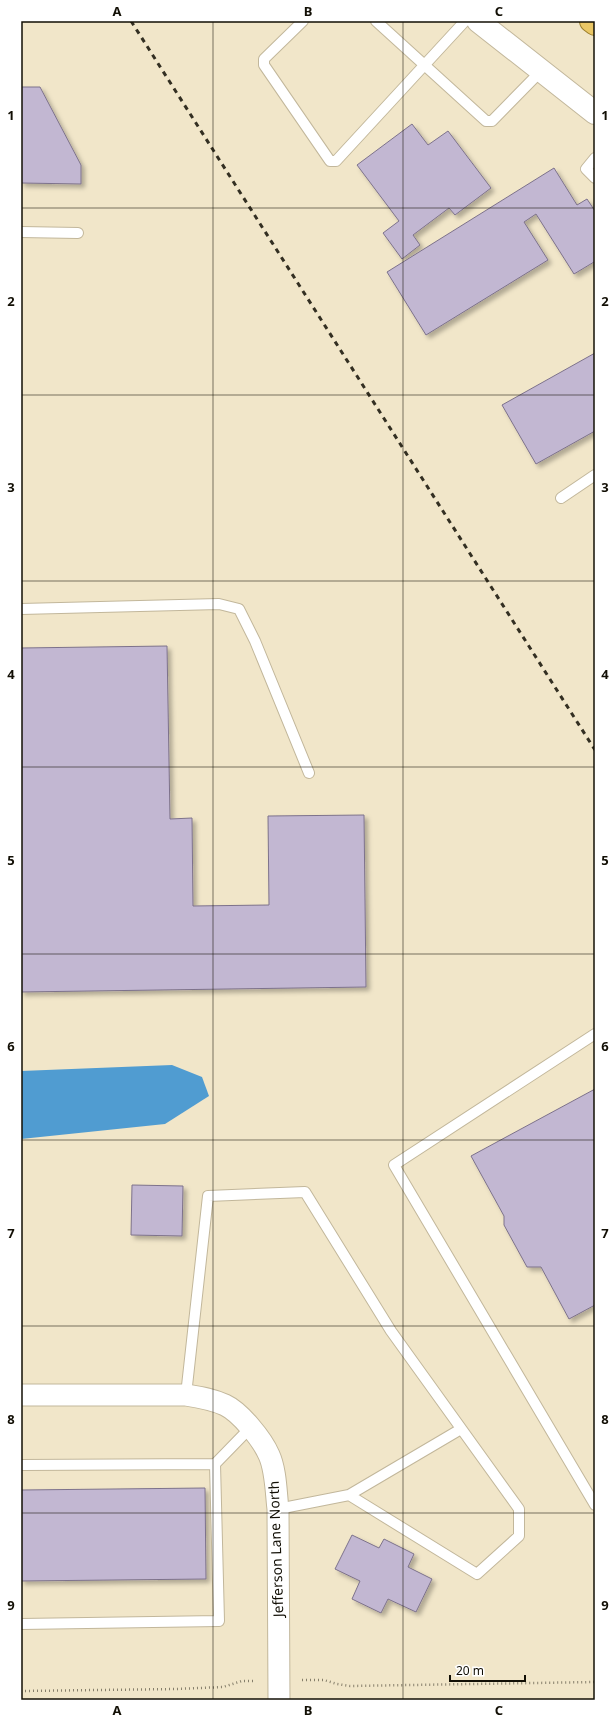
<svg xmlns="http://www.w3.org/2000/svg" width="616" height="1721" font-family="'Noto Sans',sans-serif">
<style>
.water{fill:#509cd1}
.building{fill:#c2b7d2;stroke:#7d728b;filter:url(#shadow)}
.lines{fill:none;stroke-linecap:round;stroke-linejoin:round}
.service-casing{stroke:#c2b79b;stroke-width:12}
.minor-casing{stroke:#c2b79b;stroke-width:23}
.tertiary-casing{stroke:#c2b79b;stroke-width:24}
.trunk-casing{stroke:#9b7e2b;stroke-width:24}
.path{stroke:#867f6b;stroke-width:2.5;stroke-dasharray:1 3;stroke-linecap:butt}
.service{stroke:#fff;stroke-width:10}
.minor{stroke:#fff;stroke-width:21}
.tertiary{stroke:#fff;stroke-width:22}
.trunk{stroke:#eac766;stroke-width:22}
.rail{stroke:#332f22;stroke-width:3;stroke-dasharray:5 5;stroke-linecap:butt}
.grid{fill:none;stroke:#120f05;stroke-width:1;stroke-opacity:0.55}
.labels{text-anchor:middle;stroke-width:3;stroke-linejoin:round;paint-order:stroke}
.street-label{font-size:14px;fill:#120f05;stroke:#fff}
.neatline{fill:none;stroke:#120f05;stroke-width:1.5}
.grid-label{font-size:13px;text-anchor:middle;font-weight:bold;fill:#120f05}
</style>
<defs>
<filter id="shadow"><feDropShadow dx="3.5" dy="3.5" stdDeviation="2" flood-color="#0004"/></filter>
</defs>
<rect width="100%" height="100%" fill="#f1e6c9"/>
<!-- water -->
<path class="water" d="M 172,1065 L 202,1077 L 209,1096 L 165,1124 L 21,1139 L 21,1071 Z"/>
<!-- building -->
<path class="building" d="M 21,87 L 40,87 L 81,165 L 81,184 L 21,183 Z
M 412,124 L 428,145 L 448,131 L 491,188 L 455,215 L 449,208 L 413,235 L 420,245 L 402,259 L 383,233 L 399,221 L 357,165 Z
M 554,168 L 577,205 L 587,199 L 595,211 L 595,264 L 594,262 L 574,274 L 536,214 L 524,222 L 548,260 L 426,335 L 387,272 Z
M 595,353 L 595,431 L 536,464 L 502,405 Z
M 167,646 L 170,819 L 192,818 L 193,906 L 269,905 L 268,816 L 364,815 L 366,987 L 21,992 L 21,648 Z
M 595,1089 L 595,1305 L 569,1319 L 541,1267 L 527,1267 L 504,1225 L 504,1216 L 471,1156 Z
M 132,1185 L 183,1186 L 182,1236 L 131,1235 Z
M 205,1488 L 206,1579 L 21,1581 L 21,1490 Z
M 352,1535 L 379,1548 L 384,1539 L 414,1554 L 408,1567 L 432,1579 L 416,1612 L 388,1599 L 381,1613 L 352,1599 L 360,1581 L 335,1569 Z"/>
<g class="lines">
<defs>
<path id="service" d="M 303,21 L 264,59 L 264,65 L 330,161 L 336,161 L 465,21
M 376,21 L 486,121 L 492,121 L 541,71
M 595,158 L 586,169 L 595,178
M 21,232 L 78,233
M 561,498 L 595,475
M 21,609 L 219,604 L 239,609 L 255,641 L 309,773
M 595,1034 L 394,1165 L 595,1505
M 186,1395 L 208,1196 L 305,1192 L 391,1331 L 519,1509 L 519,1536 L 477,1574 L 349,1495 L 278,1509
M 215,1464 L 251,1427
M 21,1465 L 215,1464 L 219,1621 L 21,1624
M 349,1495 L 461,1429"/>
<path id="minor" d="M 21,1395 L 186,1395 C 199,1397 212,1399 225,1405 C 240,1412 262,1439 269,1455 C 276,1470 276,1493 278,1509 L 279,1700"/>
<path id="tertiary" d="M 478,21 L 595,113"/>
<path id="trunk" d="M 591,21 L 595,24"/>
</defs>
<!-- service casing -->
<use href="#service" class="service-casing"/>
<!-- minor casing -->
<use href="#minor" class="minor-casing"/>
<!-- tertiary casing -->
<use href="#tertiary" class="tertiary-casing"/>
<!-- trunk casing -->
<use href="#trunk" class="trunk-casing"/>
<!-- path -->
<path class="path" d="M 302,1680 L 324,1680 L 337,1684 L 350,1686 L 595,1682
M 21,1691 L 176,1689 L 223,1687 L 242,1681 L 255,1681"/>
<!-- service -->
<use href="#service" class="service"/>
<!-- minor -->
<use href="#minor" class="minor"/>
<!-- tertiary -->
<use href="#tertiary" class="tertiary"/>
<!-- trunk -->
<use href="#trunk" class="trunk"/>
<!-- rail -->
<path class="rail" d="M 131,21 L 595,750"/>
</g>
<!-- grid -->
<path class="grid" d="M 213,21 L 213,1700M 403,21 L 403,1700M 21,208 L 595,208M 21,395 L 595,395M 21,581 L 595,581M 21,767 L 595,767M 21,954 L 595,954M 21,1140 L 595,1140M 21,1326 L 595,1326M 21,1513 L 595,1513"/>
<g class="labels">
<!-- street labels -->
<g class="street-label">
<text transform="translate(276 1549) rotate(-92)" y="5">Jefferson Lane North</text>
</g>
</g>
<!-- border -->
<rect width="616" height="1721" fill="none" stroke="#ffffff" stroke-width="44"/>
<!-- scale -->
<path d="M450 1675v6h75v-6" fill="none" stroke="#120f05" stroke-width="2"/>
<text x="456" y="1675" font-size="12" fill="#120f05" stroke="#ffffff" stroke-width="3" paint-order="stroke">20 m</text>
<rect x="22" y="22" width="572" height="1677" class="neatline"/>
<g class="grid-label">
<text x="117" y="16">A</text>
<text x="308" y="16">B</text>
<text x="499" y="16">C</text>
<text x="11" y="120">1</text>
<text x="605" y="120">1</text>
<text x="11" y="306">2</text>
<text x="605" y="306">2</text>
<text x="11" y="492">3</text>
<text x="605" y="492">3</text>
<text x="11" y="679">4</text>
<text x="605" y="679">4</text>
<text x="11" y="865">5</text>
<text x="605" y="865">5</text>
<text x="11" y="1051">6</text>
<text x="605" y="1051">6</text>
<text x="11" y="1238">7</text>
<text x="605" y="1238">7</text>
<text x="11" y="1424">8</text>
<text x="605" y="1424">8</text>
<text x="11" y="1610">9</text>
<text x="605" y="1610">9</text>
<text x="117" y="1715">A</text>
<text x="308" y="1715">B</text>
<text x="499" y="1715">C</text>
</g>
</svg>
